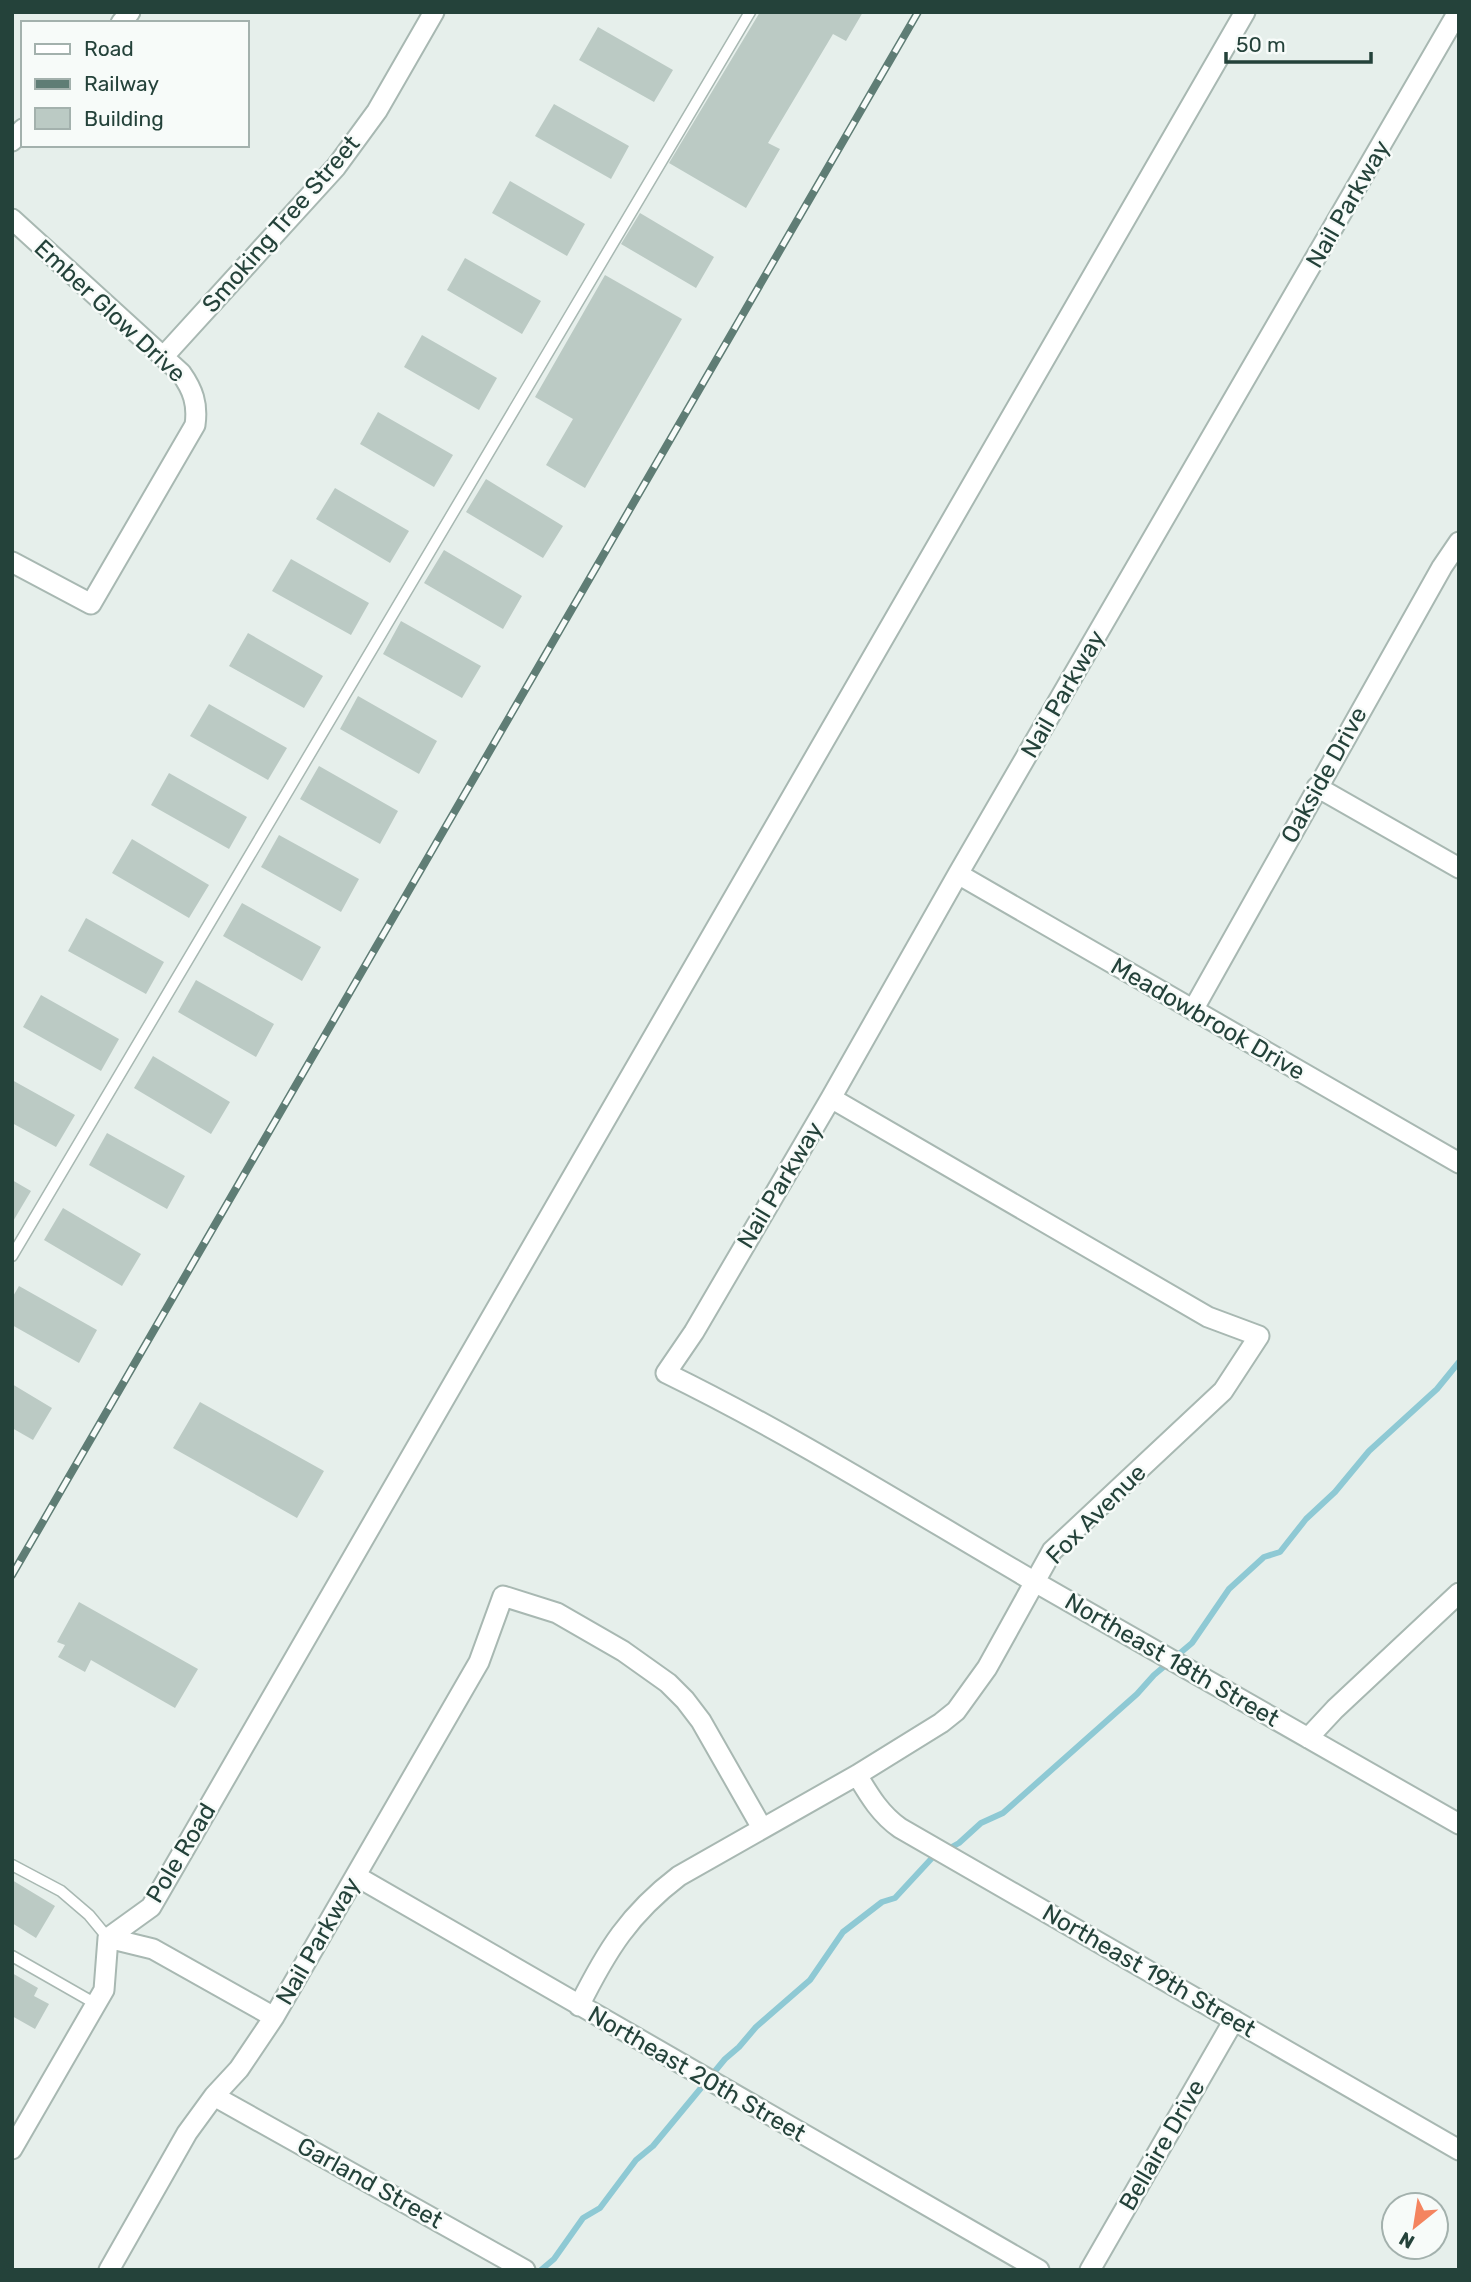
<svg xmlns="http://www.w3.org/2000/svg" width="1471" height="2282" font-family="Rubik,sans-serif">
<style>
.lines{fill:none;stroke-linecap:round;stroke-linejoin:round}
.stream{stroke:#8ec9d4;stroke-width:6}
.building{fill:#bbcac4}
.lane-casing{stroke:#a8b8b2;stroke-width:13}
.street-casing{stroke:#a8b8b2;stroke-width:23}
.lane{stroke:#fff;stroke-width:10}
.street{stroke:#fff;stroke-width:19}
.rail-casing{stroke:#5f7d75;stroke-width:8}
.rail{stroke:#f7fbf9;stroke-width:5;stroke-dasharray:16;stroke-linecap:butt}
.labels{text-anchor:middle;stroke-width:5;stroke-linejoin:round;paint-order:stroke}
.street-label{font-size:24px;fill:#24423a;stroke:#f7fbf9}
</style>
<rect width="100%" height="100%" fill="#e6efeb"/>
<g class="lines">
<!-- stream -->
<path class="stream" d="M 541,2270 L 554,2259 L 583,2218 L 600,2208 L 636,2160 L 653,2146 L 725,2059 L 739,2047 L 756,2027 L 810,1980 L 843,1932 L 882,1902 L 895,1898 L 932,1858 L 947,1852 L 950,1848 L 959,1843 L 981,1823 L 1003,1813 L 1137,1694 L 1154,1675 L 1192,1643 L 1229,1589 L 1264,1557 L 1280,1552 L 1306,1519 L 1335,1492 L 1369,1451 L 1437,1389 L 1459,1362"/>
</g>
<!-- building -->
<path class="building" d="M 760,12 L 863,12 L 846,41 L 833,34 L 768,143 L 780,149 L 746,208 L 669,163 Z
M 598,27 L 673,70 L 654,102 L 579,60 Z
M 554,104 L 629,146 L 611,179 L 535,136 Z
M 510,181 L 585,224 L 567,256 L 492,213 Z
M 640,213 L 714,257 L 696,288 L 621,244 Z
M 465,258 L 541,301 L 522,334 L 447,290 Z
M 605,275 L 682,319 L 585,488 L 546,465 L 573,419 L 535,397 Z
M 422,335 L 497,378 L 479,410 L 404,367 Z
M 378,412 L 453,455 L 434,487 L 360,444 Z
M 486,479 L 563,526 L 543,558 L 466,512 Z
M 335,488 L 409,531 L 390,563 L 316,519 Z
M 444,550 L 522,596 L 503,629 L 424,583 Z
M 291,559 L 369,603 L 351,635 L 272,591 Z
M 401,621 L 481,666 L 462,698 L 383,654 Z
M 248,633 L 323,676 L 304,708 L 229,666 Z
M 358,696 L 437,741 L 419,774 L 340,729 Z
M 209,704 L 287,748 L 268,780 L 190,736 Z
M 319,766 L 398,811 L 380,844 L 300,799 Z
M 169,773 L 247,817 L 229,849 L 151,805 Z
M 279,835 L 359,879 L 341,912 L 261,867 Z
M 132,839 L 209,885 L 189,918 L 112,873 Z
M 242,903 L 321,947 L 302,981 L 223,936 Z
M 86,918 L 164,962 L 146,994 L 68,951 Z
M 196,980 L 274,1024 L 256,1057 L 178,1012 Z
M 41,995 L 119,1039 L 101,1071 L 23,1027 Z
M 153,1056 L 230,1102 L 211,1134 L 134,1088 Z
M 12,1080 L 75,1115 L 56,1147 L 12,1123 Z
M 107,1133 L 185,1176 L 167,1209 L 89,1165 Z
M 12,1180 L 31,1191 L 12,1223 Z
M 63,1208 L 141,1254 L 122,1286 L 44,1240 Z
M 19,1286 L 97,1330 L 79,1363 L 12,1325 L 12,1298 Z
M 12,1384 L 52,1408 L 33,1440 L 12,1428 Z
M 200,1402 L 324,1471 L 297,1518 L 173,1448 Z
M 79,1602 L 198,1669 L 175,1708 L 91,1660 L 85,1672 L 58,1657 L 65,1645 L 57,1642 Z
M 12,1880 L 55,1906 L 36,1938 L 12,1923 Z
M 12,1973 L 38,1988 L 34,1996 L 49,2004 L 35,2029 L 12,2016 Z"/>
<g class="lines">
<defs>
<path id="lane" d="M 12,1256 L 750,12
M 12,1865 L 61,1891 L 89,1915 L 108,1938
M 12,1956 L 96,2004"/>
<path id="street" d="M 1458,12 L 958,874 L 831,1098 L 694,1332 L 666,1373 C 793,1435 913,1511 1035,1582 C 1176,1663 1318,1742 1459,1824
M 121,23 L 130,12
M 12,141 L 23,129
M 12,219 L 181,373 C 193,390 198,404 195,425 L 91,604 L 12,562
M 163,357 L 336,167 L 377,111 L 434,12
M 1317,787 L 1459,868
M 958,874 L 1459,1163
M 1193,1010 L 1442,567 L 1459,542
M 1308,1738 L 1335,1709 L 1459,1593
M 857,1775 C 869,1795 880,1814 900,1828 L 1459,2150
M 356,1876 L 1039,2270
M 108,1938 L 153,1949 L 274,2017
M 579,2006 C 607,1950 629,1914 679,1876 L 857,1775 L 941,1723 L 956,1711 L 987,1668 L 1052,1551 L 1223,1391 L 1259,1336 L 1208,1317 L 831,1098
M 214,2096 L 525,2270
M 12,2149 L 104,1990 L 108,1938 L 151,1907 L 1245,12
M 109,2270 L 187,2133 L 214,2096 L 239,2069 L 274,2017 L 479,1662 L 503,1596 L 557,1613 L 623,1651 L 668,1683 L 685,1700 L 701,1721 L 762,1828
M 1090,2270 L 1234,2020"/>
</defs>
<!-- lane casing -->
<use href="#lane" class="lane-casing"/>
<!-- street casing -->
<use href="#street" class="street-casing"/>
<!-- lane -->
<use href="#lane" class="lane"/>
<!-- street -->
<use href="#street" class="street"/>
<defs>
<path id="rail" d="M 12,1575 L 918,12"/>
</defs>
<!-- rail casing -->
<use href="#rail" class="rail-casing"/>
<!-- rail -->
<use href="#rail" class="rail"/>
</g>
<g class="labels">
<!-- street labels -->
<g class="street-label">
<text transform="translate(1348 204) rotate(-60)" y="8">Nail Parkway</text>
<text transform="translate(281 224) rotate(-49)" y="8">Smoking Tree Street</text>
<text transform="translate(110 311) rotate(43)" y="8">Ember Glow Drive</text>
<text transform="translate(1063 694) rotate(-60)" y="8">Nail Parkway</text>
<text transform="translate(1324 775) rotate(-61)" y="8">Oakside Drive</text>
<text transform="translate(1208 1019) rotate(30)" y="8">Meadowbrook Drive</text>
<text transform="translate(780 1185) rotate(-59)" y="8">Nail Parkway</text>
<text transform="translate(1096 1514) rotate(-45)" y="8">Fox Avenue</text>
<text transform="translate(1172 1660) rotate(30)" y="8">Northeast 18th Street</text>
<text transform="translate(181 1853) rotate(-59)" y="8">Pole Road</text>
<text transform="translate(318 1941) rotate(-60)" y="8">Nail Parkway</text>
<text transform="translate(1149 1971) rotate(30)" y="8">Northeast 19th Street</text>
<text transform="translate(697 2074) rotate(30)" y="8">Northeast 20th Street</text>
<text transform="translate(1162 2145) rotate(-60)" y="8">Bellaire Drive</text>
<text transform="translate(370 2183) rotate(29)" y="8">Garland Street</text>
</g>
</g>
<!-- border -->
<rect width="1471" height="2282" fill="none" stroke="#24423a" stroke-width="28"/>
<!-- legend -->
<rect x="21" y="21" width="228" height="126" fill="#f7fbf9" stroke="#a3b1ad" stroke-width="2"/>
<rect x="35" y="44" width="35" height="10" fill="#ffffff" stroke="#a3b1ad" stroke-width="2"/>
<text x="84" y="56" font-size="21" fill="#24423a">Road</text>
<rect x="35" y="79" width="35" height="10" fill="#5f7d75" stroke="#a3b1ad" stroke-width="2"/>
<text x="84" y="91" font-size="21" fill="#24423a">Railway</text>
<rect x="35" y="108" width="35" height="21" fill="#bbcac4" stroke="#a3b1ad" stroke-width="2"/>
<text x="84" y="126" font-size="21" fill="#24423a">Building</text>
<!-- north arrow -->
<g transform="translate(1415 2226) rotate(210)"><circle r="33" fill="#f7fbf9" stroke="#a3b1ad" stroke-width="2"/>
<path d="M0-5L12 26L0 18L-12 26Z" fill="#f4845f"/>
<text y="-10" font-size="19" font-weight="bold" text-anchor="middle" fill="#24423a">N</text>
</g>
<!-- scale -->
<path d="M1226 52v10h145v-10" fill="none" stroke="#24423a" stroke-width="3.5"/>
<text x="1236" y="52" font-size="21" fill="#24423a" stroke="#f7fbf9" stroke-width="5" paint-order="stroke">50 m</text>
</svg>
